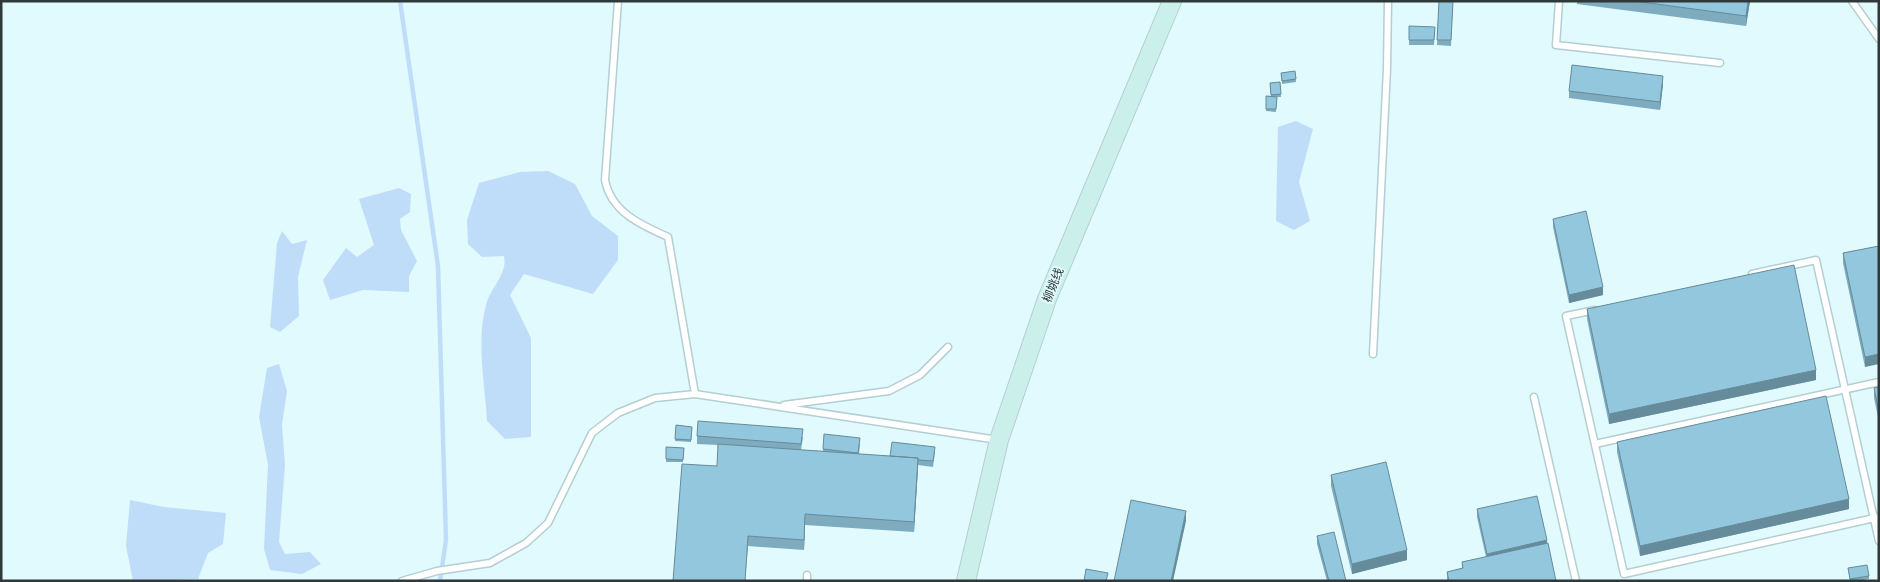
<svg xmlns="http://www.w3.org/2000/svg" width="1880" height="582" font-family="Signika,'Noto Sans SC',sans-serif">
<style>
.water{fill:#bfddf9}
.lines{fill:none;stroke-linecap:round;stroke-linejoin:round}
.stream{stroke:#bfddf9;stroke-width:4.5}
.lane-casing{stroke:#b5ced1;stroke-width:9}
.secondary-casing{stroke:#b5ced1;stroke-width:20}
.lane{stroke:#fff;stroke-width:6}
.secondary{stroke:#cbf0ec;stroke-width:18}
.wall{fill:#7eabbe}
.shaded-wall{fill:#668b9b}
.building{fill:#92c7dd;stroke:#668b9b}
.labels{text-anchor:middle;stroke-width:4;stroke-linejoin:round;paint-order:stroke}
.street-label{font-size:12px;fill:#2f393a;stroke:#e0fafd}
</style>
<rect width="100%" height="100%" fill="#e0fafd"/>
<!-- water -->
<path class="water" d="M 1296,121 L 1313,129 L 1299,182 L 1310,221 L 1294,230 L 1276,221 L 1278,127 Z
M 548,171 L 575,184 L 592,216 L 618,236 L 618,260 L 593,294 L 524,274 L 510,295 L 531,338 L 531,437 L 505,439 L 487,421 C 485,383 476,342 486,305 C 490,288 508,274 504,256 L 482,257 L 468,244 L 467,220 L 479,183 L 520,172 Z
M 399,188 L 411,194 L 410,212 L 400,219 L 401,230 L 417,261 L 409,276 L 409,292 L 363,290 L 330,300 L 323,280 L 346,248 L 357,257 L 374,245 L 359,199 Z
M 282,231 L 292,244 L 307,240 L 298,277 L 299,316 L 280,332 L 270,327 L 277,243 Z
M 279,364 L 287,391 L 282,425 L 285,465 L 279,542 L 285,554 L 310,552 L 321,564 L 302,574 L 270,570 L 264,549 L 268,465 L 259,417 L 267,368 Z
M 130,500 L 164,507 L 226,513 L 223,544 L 208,553 L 198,579 L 133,581 L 126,546 Z"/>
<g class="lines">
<!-- stream -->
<path class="stream" d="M 400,1 L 438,266 L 446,540 L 440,581"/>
<defs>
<path id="lane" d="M 618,1 L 605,180 C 611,212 641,225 668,237 L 695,394
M 1559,1 L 1556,45 L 1720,63
M 1852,1 L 1879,39
M 1752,274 L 1816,260 L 1879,541
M 1595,310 L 1566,316 L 1624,574 L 1879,517
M 1373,354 L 1387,69 L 1388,1
M 1534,397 L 1576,581
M 784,405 L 889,391 L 920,375 L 948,347
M 1595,444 L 1879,382
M 402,581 L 437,571 L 490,563 L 526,543 L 548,523 L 592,433 L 618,413 L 655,398 L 695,394 L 998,440
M 807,581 L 807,575"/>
<path id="secondary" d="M 966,581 L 999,440 L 1047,299 L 1172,1"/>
</defs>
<!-- lane casing -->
<use href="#lane" class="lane-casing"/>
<!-- secondary casing -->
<use href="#secondary" class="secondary-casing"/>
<!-- lane -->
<use href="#lane" class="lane"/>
<!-- secondary -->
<use href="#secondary" class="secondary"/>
</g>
<!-- wall -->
<path class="wall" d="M 1439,1 L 1453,1 L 1451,46 L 1437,45 Z
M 1577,1 L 1750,1 L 1746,26 L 1577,4 Z
M 1435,27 L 1434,45 L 1409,45 L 1409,40 Z
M 1295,71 L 1296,82 L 1282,84 L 1281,73 Z
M 1280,82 L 1281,97 L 1277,97 L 1276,112 L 1266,111 L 1266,96 L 1271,96 L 1270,83 Z
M 1663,84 L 1660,110 L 1569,98 L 1569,91 Z
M 1553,219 L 1603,295 L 1569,303 L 1553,227 Z
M 1879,246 L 1865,367 L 1843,263 L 1843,253 Z
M 1587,309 L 1816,380 L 1609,424 L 1587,319 Z
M 1879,387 L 1879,422 L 1874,398 L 1874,388 Z
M 676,425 L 692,427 L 691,442 L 675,441 Z
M 697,436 L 803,437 L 801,450 L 823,451 L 823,449 L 860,444 L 859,454 L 890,456 L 935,452 L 933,467 L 918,465 L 914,532 L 805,525 L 804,550 L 748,546 L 718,445 L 697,444 Z
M 1617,442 L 1849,509 L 1640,556 L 1617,452 Z
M 666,447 L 684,448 L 683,462 L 666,462 Z
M 1331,475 L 1407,560 L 1352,574 L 1331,486 Z
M 1477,509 L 1547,544 L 1556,581 L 1447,581 L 1447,572 L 1462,568 L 1462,562 L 1486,557 L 1477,517 Z
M 1317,536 L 1346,581 L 1327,581 L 1317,544 Z
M 1848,568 L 1869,576 L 1869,579 L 1857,581 L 1850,581 Z"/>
<!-- shaded-wall -->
<path class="shaded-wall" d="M 1748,1 L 1750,1 L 1746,26 L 1746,16 Z
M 1663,76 L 1663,84 L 1660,110 L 1660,102 Z
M 1603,287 L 1603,295 L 1569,303 L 1569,295 Z
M 1879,354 L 1879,364 L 1865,367 L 1865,357 Z
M 1816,370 L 1816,380 L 1609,424 L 1609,414 Z
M 918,458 L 918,468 L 914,532 L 914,522 Z
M 1849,499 L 1849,509 L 1640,556 L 1640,546 Z
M 1186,511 L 1186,521 L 1173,581 L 1171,581 Z
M 805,514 L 805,525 L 804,550 L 804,540 Z
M 748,536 L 748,546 L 745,581 Z
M 1547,540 L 1547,548 L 1487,562 L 1487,554 Z
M 1407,550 L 1407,560 L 1352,574 L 1352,564 Z"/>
<!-- building -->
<path class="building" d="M 1439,1 L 1453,1 L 1451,40 L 1437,40 Z
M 1634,1 L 1748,1 L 1746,16 Z
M 1409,26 L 1435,27 L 1434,40 L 1409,40 Z
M 1572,65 L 1663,76 L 1660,102 L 1569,91 Z
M 1295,71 L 1296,79 L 1282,81 L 1281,73 Z
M 1280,82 L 1281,94 L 1271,95 L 1270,83 Z
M 1266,96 L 1277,97 L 1276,109 L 1266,109 Z
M 1586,211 L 1603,287 L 1569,295 L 1553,219 Z
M 1879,246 L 1879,354 L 1865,357 L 1843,253 Z
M 1794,265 L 1816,370 L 1609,414 L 1587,309 Z
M 1879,387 L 1879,412 L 1874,388 Z
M 1826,396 L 1849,499 L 1640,546 L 1617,442 Z
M 698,421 L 803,429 L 801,444 L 697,436 Z
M 676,425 L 692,427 L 691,440 L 675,439 Z
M 824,434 L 860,438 L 858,453 L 823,449 Z
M 892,442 L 935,447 L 933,461 L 918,460 L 918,458 L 890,456 Z
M 718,444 L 918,458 L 914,522 L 805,514 L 804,540 L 748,536 L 745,581 L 673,581 L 682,464 L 717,466 Z
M 666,447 L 684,448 L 683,460 L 666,459 Z
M 1386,462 L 1407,550 L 1352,564 L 1331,475 Z
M 1537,496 L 1547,540 L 1487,554 L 1477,509 Z
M 1131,500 L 1186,511 L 1171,581 L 1114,581 Z
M 1334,532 L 1346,581 L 1329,581 L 1317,536 Z
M 1548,543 L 1556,581 L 1449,581 L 1447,572 L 1463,568 L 1462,562 Z
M 1867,565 L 1869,576 L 1850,579 L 1848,568 Z
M 1086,569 L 1108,573 L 1106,581 L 1084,581 Z"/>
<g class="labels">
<!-- street labels -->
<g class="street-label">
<text transform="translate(1053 285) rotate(-68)" y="4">柳姚线</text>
</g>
</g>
<!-- border -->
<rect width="1880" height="582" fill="none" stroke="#2f393a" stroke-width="5"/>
</svg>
